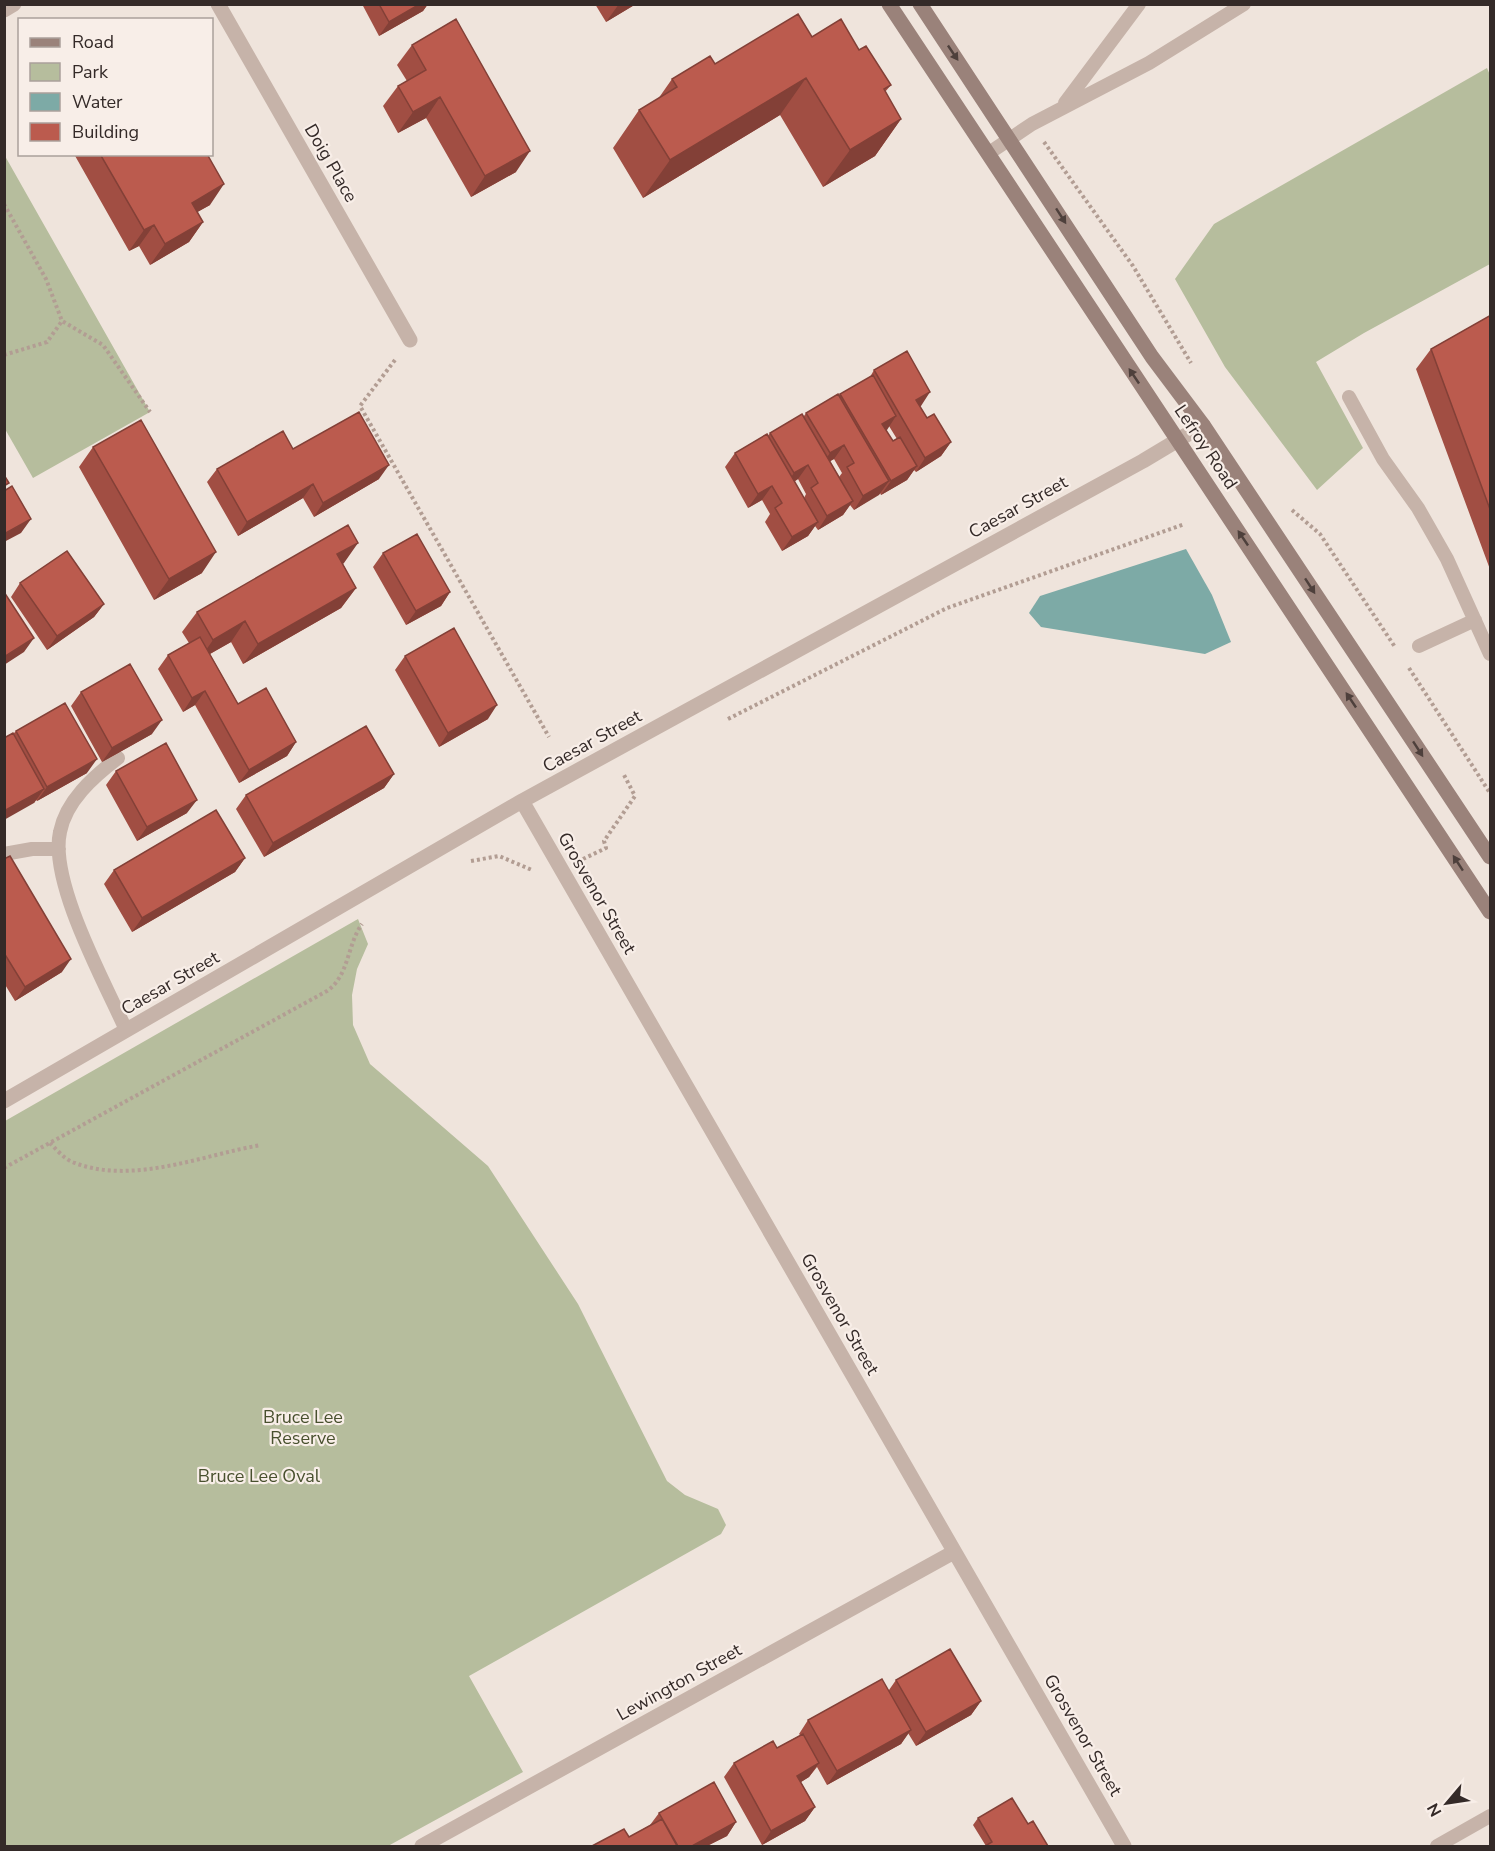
<svg xmlns="http://www.w3.org/2000/svg" width="1495" height="1851" font-family="'Nunito Sans',sans-serif">
<style>
.green{fill:#b6bd9d}
.water{fill:#7daaa6}
.lines{fill:none;stroke-linecap:round;stroke-linejoin:round}
.path{stroke:#b29d93;stroke-width:4;stroke-dasharray:3 3;stroke-linecap:butt}
.lane{stroke:#c6b3a9;stroke-width:14}
.street{stroke:#c6b3a9;stroke-width:15}
.secondary{stroke:#9a827a;stroke-width:15}
.wall{fill:#a14e43;fill-rule:evenodd}
.shaded-wall{fill:#834037}
.building{fill:#bb5b4e;stroke:#834037;stroke-width:1.5}
.oneway{fill:#4e403c}
.labels{text-anchor:middle;stroke-width:4.5;stroke-linejoin:round;paint-order:stroke}
.street-label{font-size:18px;fill:#342a28;stroke:#f8eee8}
.park-label{font-size:18px;fill:#48502e;stroke:#f8eee8}
</style>
<rect width="100%" height="100%" fill="#efe4dc"/>
<!-- green -->
<path class="green" d="M 1487,68 L 1490,75 L 1490,264 L 1364,333 L 1316,362 L 1363,448 L 1317,490 L 1225,367 L 1175,279 L 1214,224 Z
M 5,156 L 150,412 L 33,478 L 5,429 Z
M 358,919 L 368,944 L 357,969 L 352,995 L 353,1025 L 370,1064 L 488,1166 L 578,1304 L 667,1481 L 685,1495 L 718,1509 L 726,1525 L 721,1534 L 469,1676 L 523,1772 L 388,1846 L 5,1846 L 5,1121 Z"/>
<!-- water -->
<path class="water" d="M 1186,549 L 1212,595 L 1231,642 L 1205,654 L 1041,627 L 1029,613 L 1040,596 Z"/>
<g class="lines">
<!-- path -->
<path class="path" d="M 1044,142 L 1133,266 L 1191,363
M 4,204 L 46,279 L 62,321 L 103,345 L 150,412
M 4,355 L 47,342 L 62,321
M 395,360 L 360,406 L 549,737
M 1292,510 L 1320,534 L 1395,647
M 1409,668 L 1490,793
M 728,719 L 947,608 L 1185,524
M 583,859 L 606,848 L 604,841 L 635,796 L 623,773
M 471,861 L 499,856 L 532,870
M 50,1143 C 57,1150 65,1160 75,1163 C 133,1185 203,1155 261,1145
M 4,1168 L 327,991 C 349,976 347,945 362,924"/>
<!-- lane -->
<path class="lane" d="M 1065,103 L 1139,4
M 989,153 L 1032,124 L 1149,63 L 1244,4
M 1349,397 L 1383,459 L 1418,508 L 1447,559 L 1490,654
M 1419,646 L 1475,620
M 118,758 C 93,777 66,801 60,832 C 49,882 105,983 126,1030
M 4,854 L 32,849 L 59,849
M 1437,1846 L 1490,1816"/>
<!-- street -->
<path class="street" d="M 218,4 L 410,340
M 4,10 L 14,4
M 522,801 L 1124,1846
M 4,1101 L 522,801 L 1143,461 L 1203,425
M 422,1846 L 954,1552"/>
<!-- secondary -->
<path class="secondary" d="M 889,4 L 1490,912
M 920,4 L 1152,357 L 1203,425 L 1490,857"/>
</g>
<!-- wall -->
<path class="wall" d="M 362,4 L 428,4 L 423,11 L 379,36 Z
M 595,4 L 636,4 L 606,22 Z
M 812,37 L 859,50 L 891,85 L 885,92 L 901,119 L 875,156 L 823,187 L 780,115 L 643,198 L 613,148 L 639,110 L 658,99 L 672,79 L 715,64 Z
M 412,45 L 516,172 L 471,197 L 426,118 L 398,133 L 383,106 L 398,86 L 407,81 L 397,65 Z
M 74,154 L 207,154 L 210,205 L 197,212 L 203,222 L 189,242 L 150,265 L 139,246 L 129,251 Z
M 1491,315 L 1491,572 L 1416,369 L 1431,349 Z
M 874,370 L 920,406 L 927,418 L 951,442 L 941,456 L 916,472 L 914,470 L 907,480 L 881,495 L 880,493 L 854,510 L 850,505 L 843,515 L 818,530 L 815,526 L 808,536 L 782,551 L 765,522 L 770,514 L 762,500 L 748,508 L 725,467 L 735,453 L 768,436 L 770,433 L 804,416 L 806,413 L 839,395 L 870,377 ZM 889,426 L 897,439 L 893,441 L 886,430 ZM 834,459 L 842,473 L 839,477 L 830,461 ZM 798,479 L 806,494 L 804,498 L 794,482 Z
M 93,447 L 202,573 L 154,600 L 79,467 Z
M 293,449 L 379,479 L 314,517 L 303,498 L 238,536 L 207,482 L 217,469 Z
M 383,553 L 450,592 L 441,606 L 406,625 L 373,567 Z
M 344,563 L 343,564 L 356,588 L 341,608 L 243,664 L 231,642 L 210,654 L 238,704 L 296,742 L 287,756 L 239,783 L 195,705 L 183,712 L 158,669 L 168,655 L 189,643 L 182,632 L 197,612 Z
M 20,583 L 104,604 L 94,617 L 47,650 L 11,597 Z
M 405,656 L 488,719 L 439,747 L 395,670 Z
M 81,692 L 152,734 L 102,762 L 71,706 Z
M 16,731 L 87,773 L 37,801 L 36,800 L 34,803 L 13,734 Z
M 116,771 L 187,813 L 137,841 L 106,785 Z
M 394,774 L 384,788 L 264,857 L 236,809 L 246,795 Z
M 245,858 L 235,872 L 132,932 L 104,884 L 114,870 Z
M 4,859 L 62,972 L 15,1001 L 4,983 Z
M 896,1680 L 981,1701 L 971,1715 L 916,1746 L 908,1733 L 901,1744 L 827,1785 L 817,1767 L 809,1777 L 801,1782 L 815,1807 L 805,1821 L 762,1845 L 724,1777 L 734,1763 L 777,1748 L 800,1735 L 799,1734 L 808,1720 L 889,1690 Z
M 659,1813 L 736,1822 L 727,1836 L 707,1846 L 592,1846 L 629,1837 L 650,1825 Z
M 978,1818 L 1028,1824 L 986,1846 L 973,1825 Z"/>
<!-- shaded-wall -->
<path class="shaded-wall" d="M 420,4 L 428,4 L 423,11 L 379,36 L 389,22 Z
M 619,4 L 636,4 L 606,22 Z
M 806,78 L 780,115 L 643,198 L 670,160 Z
M 440,97 L 426,118 L 398,133 L 413,112 Z
M 901,119 L 875,156 L 823,187 L 850,150 Z
M 530,151 L 516,172 L 471,197 L 485,176 Z
M 224,184 L 210,205 L 178,223 L 192,203 Z
M 203,222 L 189,242 L 150,265 L 165,244 Z
M 154,225 L 139,246 L 129,251 L 144,230 Z
M 930,392 L 921,406 L 907,414 L 916,400 Z
M 896,416 L 887,430 L 873,438 L 882,424 Z
M 951,442 L 941,456 L 916,472 L 925,458 Z
M 844,445 L 834,459 L 820,467 L 830,453 Z
M 389,465 L 379,479 L 314,517 L 323,503 Z
M 808,465 L 798,479 L 784,487 L 794,473 Z
M 917,466 L 907,480 L 881,495 L 891,481 Z
M 889,481 L 879,495 L 854,510 L 863,496 Z
M 313,484 L 303,498 L 238,536 L 247,522 Z
M 772,486 L 762,500 L 748,508 L 758,494 Z
M 853,501 L 843,515 L 818,530 L 827,516 Z
M 31,519 L 21,533 L 4,542 L 4,534 Z
M 818,522 L 808,536 L 782,551 L 792,537 Z
M 358,543 L 344,563 L 323,575 L 337,554 Z
M 216,552 L 202,573 L 154,600 L 169,579 Z
M 356,588 L 341,608 L 243,664 L 258,644 Z
M 450,592 L 441,606 L 406,625 L 416,611 Z
M 104,604 L 94,617 L 47,650 L 57,636 Z
M 245,621 L 231,642 L 199,660 L 213,640 Z
M 34,638 L 24,652 L 4,665 L 4,657 Z
M 205,691 L 195,705 L 183,712 L 192,698 Z
M 497,705 L 488,719 L 439,747 L 448,733 Z
M 162,720 L 152,734 L 102,762 L 112,748 Z
M 296,742 L 287,756 L 239,783 L 249,770 Z
M 97,759 L 87,773 L 37,801 L 47,787 Z
M 394,774 L 384,788 L 264,857 L 273,843 Z
M 44,789 L 34,803 L 4,820 L 4,811 Z
M 197,800 L 187,813 L 137,841 L 147,827 Z
M 245,858 L 235,872 L 132,932 L 142,918 Z
M 71,959 L 62,972 L 15,1001 L 25,987 Z
M 981,1701 L 971,1715 L 916,1746 L 926,1732 Z
M 911,1730 L 901,1744 L 827,1785 L 837,1771 Z
M 819,1763 L 809,1777 L 788,1790 L 797,1776 Z
M 815,1807 L 805,1821 L 762,1845 L 771,1831 Z
M 736,1822 L 727,1836 L 707,1846 L 692,1846 Z"/>
<!-- building -->
<path class="building" d="M 379,4 L 420,4 L 389,22 Z
M 798,14 L 812,37 L 841,19 L 859,50 L 866,46 L 891,85 L 884,89 L 901,119 L 850,150 L 806,78 L 670,160 L 639,110 L 677,87 L 672,79 L 710,56 L 715,64 Z
M 456,19 L 530,151 L 485,176 L 440,97 L 413,112 L 398,86 L 426,70 L 412,45 Z
M 100,154 L 207,154 L 224,184 L 192,203 L 203,222 L 165,244 L 154,225 L 144,230 Z
M 1491,315 L 1491,512 L 1431,349 Z
M 907,351 L 930,392 L 916,400 L 927,418 L 934,414 L 951,442 L 925,458 L 874,370 Z
M 873,375 L 896,416 L 882,424 L 893,441 L 900,437 L 917,466 L 891,481 L 840,394 Z
M 838,394 L 889,481 L 863,496 L 847,467 L 854,463 L 844,445 L 830,453 L 806,413 Z
M 359,412 L 389,465 L 323,503 L 313,484 L 247,522 L 217,469 L 283,431 L 293,449 Z
M 802,414 L 853,501 L 827,516 L 811,488 L 818,483 L 808,465 L 794,473 L 770,433 Z
M 141,420 L 216,552 L 169,579 L 93,447 Z
M 767,434 L 818,522 L 792,537 L 775,508 L 782,503 L 772,486 L 758,494 L 735,453 Z
M 4,475 L 9,483 L 4,486 Z
M 12,486 L 31,519 L 4,534 L 4,491 Z
M 348,525 L 358,543 L 337,554 L 356,588 L 258,644 L 245,621 L 213,640 L 197,612 Z
M 417,534 L 450,592 L 416,611 L 383,553 Z
M 67,551 L 104,604 L 57,636 L 20,583 Z
M 4,592 L 34,638 L 4,657 Z
M 454,628 L 497,705 L 448,733 L 405,656 Z
M 200,637 L 238,704 L 266,688 L 296,742 L 249,770 L 205,691 L 192,698 L 168,655 Z
M 130,664 L 162,720 L 112,748 L 81,692 Z
M 65,703 L 97,759 L 47,787 L 16,731 Z
M 366,726 L 394,774 L 273,843 L 246,795 Z
M 13,733 L 44,789 L 4,811 L 4,738 Z
M 166,743 L 197,800 L 147,827 L 116,771 Z
M 216,810 L 245,858 L 142,918 L 114,870 Z
M 10,856 L 71,959 L 25,987 L 4,953 L 4,859 Z
M 950,1649 L 981,1701 L 926,1732 L 896,1680 Z
M 882,1679 L 911,1730 L 837,1771 L 808,1720 Z
M 803,1734 L 819,1763 L 797,1776 L 815,1807 L 771,1831 L 734,1763 L 773,1741 L 777,1748 Z
M 714,1782 L 736,1822 L 692,1846 L 678,1846 L 659,1813 Z
M 1012,1798 L 1028,1824 L 1033,1821 L 1048,1846 L 985,1846 L 992,1842 L 978,1818 Z
M 662,1819 L 677,1846 L 592,1846 L 624,1829 L 629,1837 Z"/>
<!-- one-way arrows -->
<defs><path id="oneway-solid" d="M-6-.8H1V-3.2L6.5 0L1 3.2V.8H-6Z" transform="scale(1.5)"/></defs>
<g class="oneway">
<use href="#oneway-solid" transform="translate(953 53) rotate(56)"/>
<use href="#oneway-solid" transform="translate(1061 216) rotate(57)"/>
<use href="#oneway-solid" transform="translate(1134 376) rotate(-124)"/>
<use href="#oneway-solid" transform="translate(1243 538) rotate(-124)"/>
<use href="#oneway-solid" transform="translate(1310 586) rotate(57)"/>
<use href="#oneway-solid" transform="translate(1351 700) rotate(-124)"/>
<use href="#oneway-solid" transform="translate(1418 749) rotate(57)"/>
<use href="#oneway-solid" transform="translate(1458 863) rotate(-123)"/>
</g>
<g class="labels">
<!-- street labels -->
<g class="street-label">
<text transform="translate(331 163) rotate(60)" y="6">Doig Place</text>
<text transform="translate(1206 447) rotate(56)" y="6">Lefroy Road</text>
<text transform="translate(1018 507) rotate(-29)" y="6">Caesar Street</text>
<text transform="translate(592 741) rotate(-29)" y="6">Caesar Street</text>
<text transform="translate(597 893) rotate(60)" y="6">Grosvenor Street</text>
<text transform="translate(170 983) rotate(-30)" y="6">Caesar Street</text>
<text transform="translate(840 1314) rotate(60)" y="6">Grosvenor Street</text>
<text transform="translate(679 1682) rotate(-29)" y="6">Lewington Street</text>
<text transform="translate(1083 1735) rotate(60)" y="6">Grosvenor Street</text>
</g>
<!-- park labels -->
<g class="park-label">
<text x="303" y="1423">Bruce Lee<tspan x="303" dy="21">Reserve</tspan></text>
<text x="259" y="1482">Bruce Lee Oval</text>
</g>
</g>
<!-- border -->
<rect width="1495" height="1851" fill="none" stroke="#342a28" stroke-width="12"/>
<!-- legend -->
<rect x="18" y="18" width="195" height="138" fill="#f8eee8" stroke="#aaa09b" stroke-width="1.5"/>
<rect x="30" y="38" width="30" height="9" fill="#9a827a" stroke="#aaa09b" stroke-width="1.5"/>
<text x="72" y="48" font-size="18" fill="#342a28">Road</text>
<rect x="30" y="63" width="30" height="18" fill="#b6bd9d" stroke="#aaa09b" stroke-width="1.5"/>
<text x="72" y="78" font-size="18" fill="#342a28">Park</text>
<rect x="30" y="93" width="30" height="18" fill="#7daaa6" stroke="#aaa09b" stroke-width="1.5"/>
<text x="72" y="108" font-size="18" fill="#342a28">Water</text>
<rect x="30" y="123" width="30" height="18" fill="#bb5b4e" stroke="#aaa09b" stroke-width="1.5"/>
<text x="72" y="138" font-size="18" fill="#342a28">Building</text>
<!-- north arrow -->
<g transform="translate(1447 1803) rotate(241)" stroke="#f8eee8" stroke-width="4.5" paint-order="stroke">
<path d="M0-4.5L10 22L0 15L-10 22Z" fill="#342a28"/>
<text y="-9" font-size="16" font-weight="bold" text-anchor="middle" fill="#342a28">N</text>
</g>
</svg>
